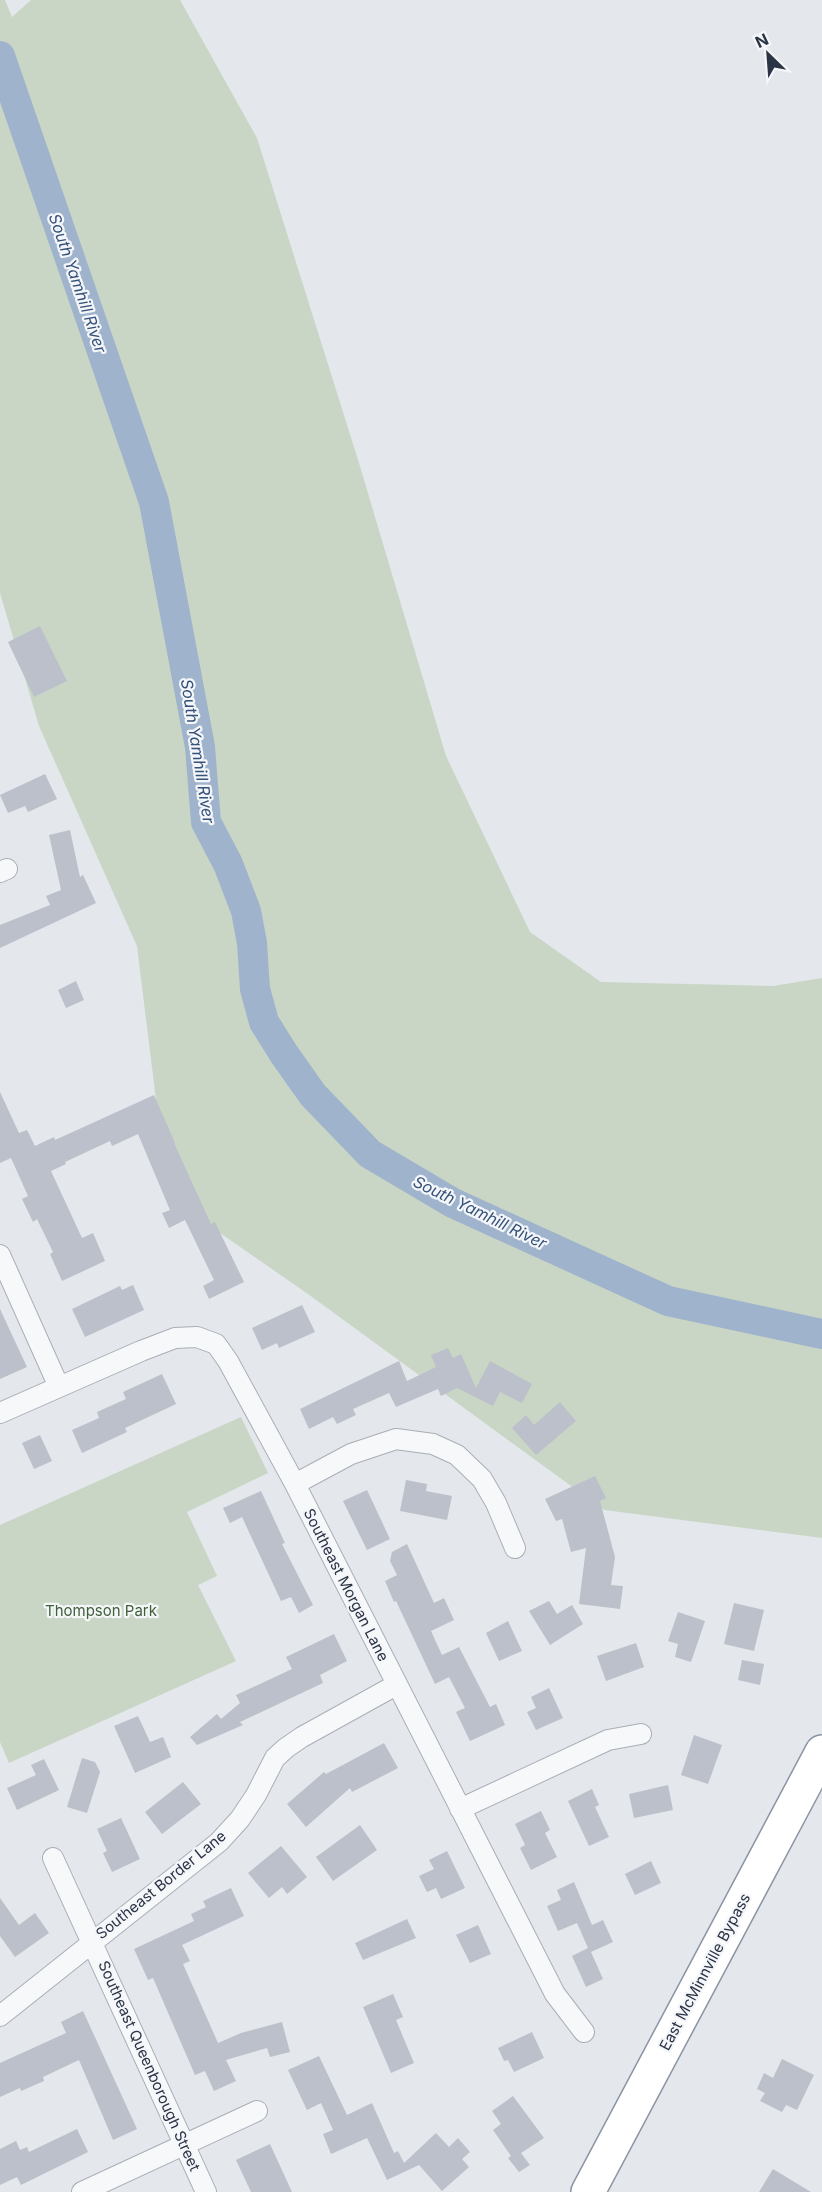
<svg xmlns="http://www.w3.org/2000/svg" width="822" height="2192" font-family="Inter,sans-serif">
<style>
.green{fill:#c9d6c5}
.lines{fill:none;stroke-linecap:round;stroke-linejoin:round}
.river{stroke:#9fb4cc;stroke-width:30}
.building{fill:#bbc0ca}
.minor-casing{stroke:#a9aeb7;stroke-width:22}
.trunk-casing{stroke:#8b94a3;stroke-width:36}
.minor{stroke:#f7f8fa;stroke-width:20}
.trunk{stroke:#fff;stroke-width:33}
.labels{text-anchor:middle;stroke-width:4.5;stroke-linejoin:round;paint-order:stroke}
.street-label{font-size:15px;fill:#2b3445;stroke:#f4f6f9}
.park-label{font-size:15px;fill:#3f6138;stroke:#f4f6f9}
.water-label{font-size:16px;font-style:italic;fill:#34527a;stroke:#f4f6f9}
</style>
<rect width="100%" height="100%" fill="#e4e7ec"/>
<!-- green -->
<path class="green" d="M 0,0 L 5,0 L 12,17 L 31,0 L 180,0 L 257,138 L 359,463 L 446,756 L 530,932 L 601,982 L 773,986 L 822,978 L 822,1538 L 604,1510 L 308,1294 L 168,1197 L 137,946 L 39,726 L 0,593 Z
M 241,1417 L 268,1473 L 187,1512 L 217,1576 L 198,1585 L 236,1661 L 9,1763 L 0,1742 L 0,1525 Z"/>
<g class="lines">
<!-- river -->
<path class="river" d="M 0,56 L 154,502 L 200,747 L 206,822 L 228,864 L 246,911 L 252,943 L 255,989 L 264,1022 L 284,1054 L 313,1095 L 370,1154 L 453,1203 L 668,1301 L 822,1334"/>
</g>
<!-- building -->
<path class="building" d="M 40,626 L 67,681 L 34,697 L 8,642 Z
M 45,774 L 57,799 L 28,812 L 25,806 L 8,813 L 0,795 Z
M 70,830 L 80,877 L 83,875 L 96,903 L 0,948 L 0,925 L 50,905 L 46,896 L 61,890 L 49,835 Z
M 76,981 L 84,1000 L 66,1008 L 58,990 Z
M 0,1092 L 19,1133 L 27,1130 L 35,1146 L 54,1137 L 55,1140 L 154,1095 L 175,1143 L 174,1143 L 211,1224 L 215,1222 L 244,1282 L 209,1299 L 203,1286 L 214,1280 L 185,1220 L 169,1228 L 162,1213 L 170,1210 L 138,1134 L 112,1146 L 110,1141 L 65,1162 L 66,1164 L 51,1171 L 82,1238 L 93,1233 L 105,1261 L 62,1281 L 50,1254 L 53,1252 L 37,1219 L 33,1222 L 22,1199 L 28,1196 L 11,1158 L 0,1163 Z
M 133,1285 L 144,1310 L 85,1337 L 72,1309 L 120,1286 L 122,1290 Z
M 302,1305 L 315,1332 L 279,1348 L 277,1343 L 262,1350 L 252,1328 Z
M 0,1309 L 27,1367 L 0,1379 Z
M 448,1348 L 453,1358 L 461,1354 L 476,1388 L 490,1361 L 532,1384 L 522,1403 L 500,1392 L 493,1406 L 457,1388 L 441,1396 L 438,1389 L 396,1407 L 389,1393 L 353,1409 L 356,1415 L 337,1424 L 333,1417 L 309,1429 L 300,1409 L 399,1361 L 407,1381 L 436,1367 L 431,1355 Z
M 162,1374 L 176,1404 L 125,1428 L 127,1432 L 82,1453 L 72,1430 L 99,1418 L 97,1412 L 126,1399 L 123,1392 Z
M 560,1402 L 576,1421 L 536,1455 L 512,1428 L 526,1415 L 534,1425 Z
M 40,1435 L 52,1461 L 34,1469 L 22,1443 Z
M 595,1476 L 606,1498 L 600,1501 L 615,1557 L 611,1585 L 623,1586 L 620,1609 L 579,1604 L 586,1548 L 571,1552 L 562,1519 L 556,1521 L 545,1499 Z
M 406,1480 L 427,1484 L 426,1491 L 452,1496 L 447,1520 L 400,1511 Z
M 367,1490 L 390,1539 L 367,1550 L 343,1501 Z
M 261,1491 L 285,1543 L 282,1544 L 313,1605 L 299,1613 L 291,1597 L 281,1601 L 242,1517 L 230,1523 L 223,1508 Z
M 407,1544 L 434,1603 L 444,1598 L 454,1620 L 431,1631 L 442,1655 L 459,1647 L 490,1707 L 496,1704 L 505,1725 L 470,1741 L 456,1712 L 465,1708 L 449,1677 L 435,1684 L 396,1601 L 394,1602 L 385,1581 L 397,1575 L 390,1561 L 392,1552 Z
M 549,1601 L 557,1614 L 572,1605 L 583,1624 L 550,1645 L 529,1611 Z
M 734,1603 L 764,1610 L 754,1651 L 724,1644 Z
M 678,1612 L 705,1621 L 691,1662 L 675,1657 L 678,1644 L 668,1641 Z
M 508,1621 L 522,1651 L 499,1661 L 486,1633 Z
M 334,1634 L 347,1661 L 320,1675 L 323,1683 L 240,1722 L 243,1725 L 197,1745 L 190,1737 L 217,1714 L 221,1719 L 240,1703 L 236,1695 L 292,1669 L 286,1657 Z
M 636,1643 L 644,1667 L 606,1681 L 597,1656 Z
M 742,1660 L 764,1664 L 760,1685 L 738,1680 Z
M 549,1688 L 563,1718 L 536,1730 L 527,1712 L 536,1708 L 531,1697 Z
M 138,1716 L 150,1742 L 163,1737 L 171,1757 L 135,1773 L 114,1726 Z
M 694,1735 L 722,1745 L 708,1784 L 681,1775 Z
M 384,1743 L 398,1768 L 352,1792 L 350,1788 L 306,1827 L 287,1804 L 324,1772 L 326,1774 Z
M 82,1758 L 95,1762 L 100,1772 L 87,1813 L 67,1807 Z
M 44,1759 L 59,1790 L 17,1810 L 7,1788 L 36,1775 L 31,1765 Z
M 183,1782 L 201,1804 L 162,1834 L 145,1812 Z
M 668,1785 L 673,1810 L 634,1818 L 629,1794 Z
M 592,1789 L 599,1805 L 595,1807 L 609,1837 L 589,1846 L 568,1801 Z
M 541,1811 L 550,1830 L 545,1833 L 557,1857 L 531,1870 L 520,1848 L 525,1845 L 515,1824 Z
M 121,1818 L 140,1859 L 112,1872 L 103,1853 L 107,1851 L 97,1829 Z
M 360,1825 L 377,1850 L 333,1881 L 316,1857 Z
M 281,1846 L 307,1877 L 287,1894 L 282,1887 L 269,1898 L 248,1873 Z
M 447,1851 L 465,1888 L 441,1899 L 436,1888 L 427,1892 L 419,1876 L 434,1869 L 429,1860 Z
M 651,1861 L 661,1883 L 635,1895 L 625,1874 Z
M 574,1882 L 592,1925 L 603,1920 L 613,1942 L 591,1952 L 603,1979 L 586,1987 L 572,1956 L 588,1948 L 577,1923 L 558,1931 L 547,1906 L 561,1900 L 557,1890 Z
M 231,1888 L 244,1916 L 182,1945 L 190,1961 L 183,1964 L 218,2043 L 241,2033 L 282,2022 L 290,2052 L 270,2057 L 267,2048 L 226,2060 L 236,2081 L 214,2091 L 205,2071 L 195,2075 L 153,1978 L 148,1980 L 134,1949 L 194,1921 L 191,1914 L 206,1907 L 203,1901 Z
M 0,1898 L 19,1925 L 35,1913 L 49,1933 L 15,1957 L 0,1936 Z
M 407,1919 L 416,1938 L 363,1960 L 355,1943 Z
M 478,1925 L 491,1954 L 470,1963 L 456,1935 Z
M 393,1994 L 403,2017 L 396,2020 L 414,2063 L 391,2073 L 363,2007 Z
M 83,2011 L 137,2129 L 113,2140 L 79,2060 L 43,2077 L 44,2081 L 21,2091 L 20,2088 L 0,2097 L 0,2063 L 66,2033 L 61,2022 Z
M 532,2032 L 544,2058 L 514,2072 L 508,2060 L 504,2061 L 498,2048 Z
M 319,2056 L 347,2115 L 372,2103 L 394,2153 L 398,2151 L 404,2163 L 436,2133 L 449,2147 L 458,2138 L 470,2152 L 462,2159 L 469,2167 L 442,2191 L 419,2165 L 387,2180 L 367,2138 L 331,2154 L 323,2134 L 333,2130 L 321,2103 L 307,2110 L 288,2070 Z
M 782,2059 L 814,2075 L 797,2110 L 786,2105 L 782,2112 L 760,2101 L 765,2093 L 757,2089 L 764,2073 L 773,2078 Z
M 513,2096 L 544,2138 L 521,2153 L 530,2165 L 519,2172 L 508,2158 L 511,2156 L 493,2130 L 501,2124 L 492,2111 Z
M 77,2129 L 88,2152 L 21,2185 L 17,2177 L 0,2185 L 0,2149 L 16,2141 L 20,2150 L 27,2147 L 29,2152 Z
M 270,2144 L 292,2192 L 251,2192 L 236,2160 Z
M 773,2169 L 811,2192 L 759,2192 Z"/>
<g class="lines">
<defs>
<path id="minor" d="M 0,872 L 7,869
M 0,1255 L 59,1387
M 0,1413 L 141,1351 L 175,1338 L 197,1337 L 216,1344 L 228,1361 L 295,1484 L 555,1994 L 584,2032
M 295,1484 L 351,1454 L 396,1439 L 433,1444 L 457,1455 L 482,1479 L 496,1503 L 515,1548
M 460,1809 L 608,1740 L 641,1734
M 53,1858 L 206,2192
M 0,2016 L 219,1842 L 240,1819 L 256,1795 L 275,1758 L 286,1748 L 302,1737 L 396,1685
M 82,2192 L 257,2111"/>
<path id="trunk" d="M 588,2192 L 822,1752"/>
</defs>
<!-- minor casing -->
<use href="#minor" class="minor-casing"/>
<!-- trunk casing -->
<use href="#trunk" class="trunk-casing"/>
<!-- minor -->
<use href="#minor" class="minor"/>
<!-- trunk -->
<use href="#trunk" class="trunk"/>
</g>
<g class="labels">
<!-- street labels -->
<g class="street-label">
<text transform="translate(346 1585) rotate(63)" y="5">Southeast Morgan Lane</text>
<text transform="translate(161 1885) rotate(-39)" y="5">Southeast Border Lane</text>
<text transform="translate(705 1972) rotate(-62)" y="5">East McMinnville Bypass</text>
<text transform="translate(149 2066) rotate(66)" y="5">Southeast Queenborough Street</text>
</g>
<!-- park labels -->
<g class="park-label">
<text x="101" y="1616">Thompson Park</text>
</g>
<!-- water labels -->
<g class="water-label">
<text transform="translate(78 283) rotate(71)" y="6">South Yamhill River</text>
<text transform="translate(198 751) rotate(81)" y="6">South Yamhill River</text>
<text transform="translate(480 1212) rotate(26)" y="6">South Yamhill River</text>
</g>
</g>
<!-- north arrow -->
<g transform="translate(768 54) rotate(335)" stroke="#f4f6f9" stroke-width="4.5" paint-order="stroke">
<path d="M0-4.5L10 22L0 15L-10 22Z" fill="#2b3445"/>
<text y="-9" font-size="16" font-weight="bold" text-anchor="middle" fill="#2b3445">N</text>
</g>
</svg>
